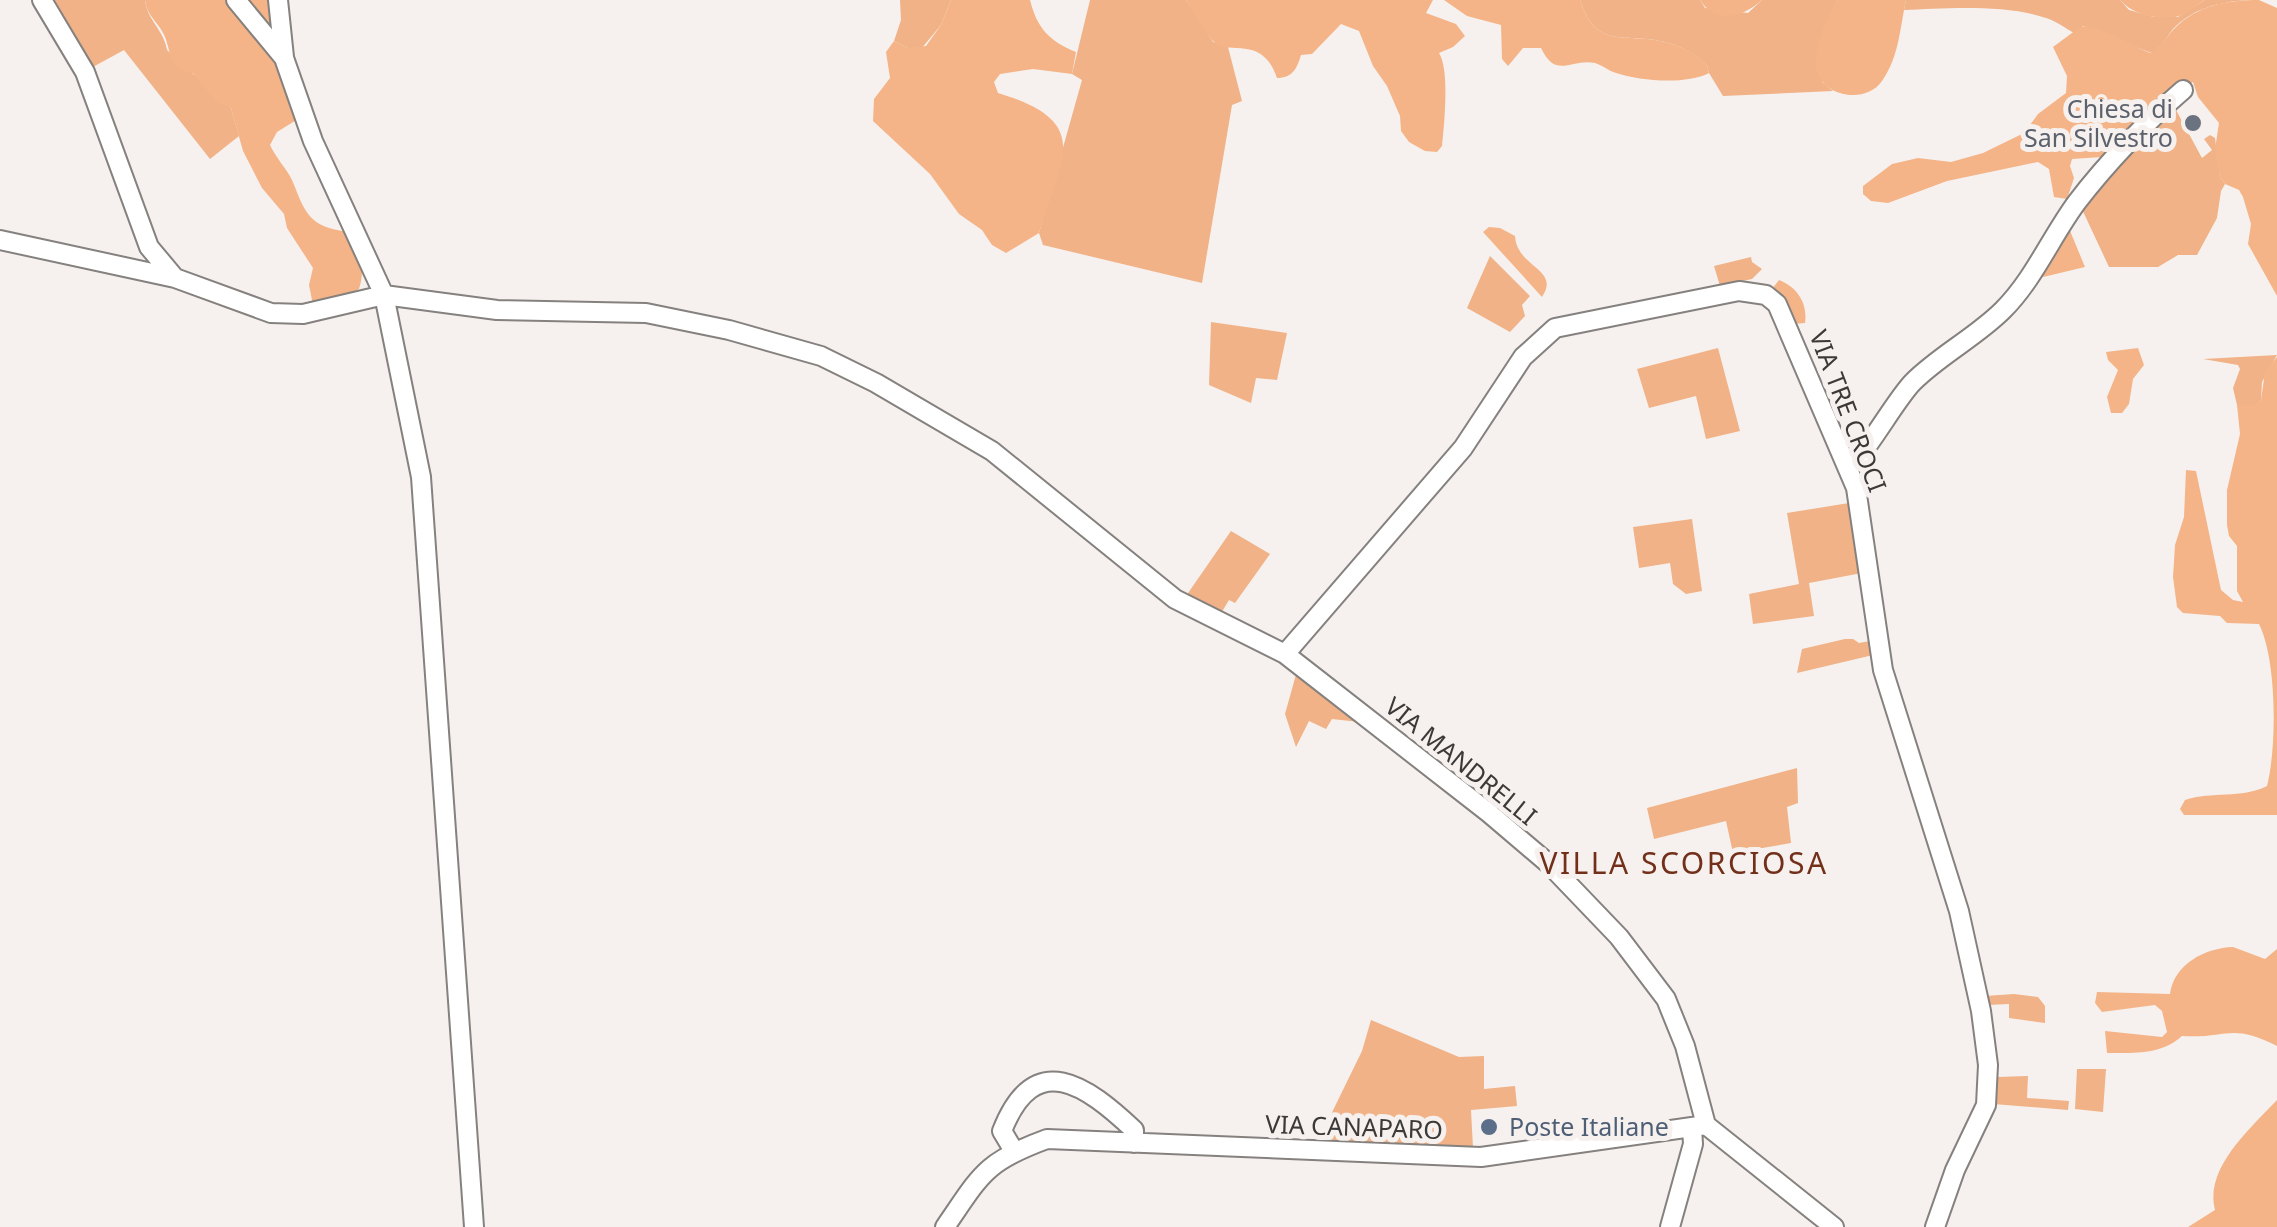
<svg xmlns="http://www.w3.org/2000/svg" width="2277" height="1227" font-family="'Noto Sans',sans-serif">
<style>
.green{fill:#f0b286}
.forest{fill:#f4b487}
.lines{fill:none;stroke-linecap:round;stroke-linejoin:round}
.minor-casing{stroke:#85817e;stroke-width:22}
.minor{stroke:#fff;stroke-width:18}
.worship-dot{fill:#6b7280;stroke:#f6f1ee;stroke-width:4}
.service-dot{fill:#5c6f8a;stroke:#f6f1ee;stroke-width:4}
.labels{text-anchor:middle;stroke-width:10;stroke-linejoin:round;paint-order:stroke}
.worship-label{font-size:25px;fill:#5b616d;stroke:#f6f1ee;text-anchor:end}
.street-label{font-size:25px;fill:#3c3a39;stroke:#f6f1ee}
.service-label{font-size:25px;fill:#4e5e75;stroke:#f6f1ee;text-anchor:start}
.quarter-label{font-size:30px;letter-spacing:2.5px;fill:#72301a;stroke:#f6f1ee}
</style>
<rect width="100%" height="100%" fill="#f6f1ee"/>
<!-- green -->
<path class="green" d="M 50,0 L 145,0 C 147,20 164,30 167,50 L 231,108 L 239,136 L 210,159 L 124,50 L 91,68 Z
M 900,0 L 951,0 L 941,25 L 921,49 L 908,48 L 894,41 L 901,20 Z
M 1090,0 L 1186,0 L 1213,42 L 1228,47 L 1242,101 L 1232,105 L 1202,283 L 1043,245 L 1039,233 L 1082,80 L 1072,74 Z
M 1580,0 L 1700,0 L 1705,8 L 1748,13 L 1762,0 L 1838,0 L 1834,7 L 1822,82 L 1833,91 L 1723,96 L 1709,73 L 1707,65 C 1694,54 1682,46 1665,42 C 1626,32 1596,51 1580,0 Z
M 1906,0 L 2120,0 L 2129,10 L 2154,17 L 2178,17 L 2205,0 L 2247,0 C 2220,2 2193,8 2173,29 C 2166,38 2162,46 2152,53 C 2127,45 2108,32 2083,26 L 2074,33 C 2065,28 2056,21 2046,18 C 2007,4 1945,8 1904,10 Z
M 2176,110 L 2202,158 L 2212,150 L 2204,139 L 2210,135 L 2215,138 L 2220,177 L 2225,184 L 2221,191 L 2217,218 L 2197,255 L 2178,255 L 2158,267 L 2109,267 L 2080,205 Z
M 1490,256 L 1530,296 L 1522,305 L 1525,316 L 1510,332 L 1467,308 Z
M 1751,257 L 1752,262 L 1762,269 L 1752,279 L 1720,286 L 1714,266 Z
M 1211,322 L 1287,333 L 1277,380 L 1256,378 L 1251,403 L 1209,385 Z
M 1718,348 L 1740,431 L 1706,439 L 1696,396 L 1649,408 L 1637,369 Z
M 2277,355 L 2262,382 L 2261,400 L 2254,406 L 2237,405 L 2233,388 L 2240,369 L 2238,365 L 2203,359 Z
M 1849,503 L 1862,573 L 1809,583 L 1814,616 L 1753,624 L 1749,594 L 1799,584 L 1787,513 Z
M 1692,519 L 1702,591 L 1686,594 L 1673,584 L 1670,563 L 1639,568 L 1633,527 Z
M 1231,531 L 1270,554 L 1235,603 L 1229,600 L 1220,615 L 1186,596 Z
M 1845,639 L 1853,639 L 1859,643 L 1870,641 L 1873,655 L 1797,673 L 1802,649 Z
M 1297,671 L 1359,722 L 1332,719 L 1326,729 L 1309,721 L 1296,747 L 1285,714 Z
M 1797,768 L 1798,803 L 1787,807 L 1791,843 L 1733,853 L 1726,821 L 1654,839 L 1647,808 Z
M 2014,994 L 2038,997 L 2045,1006 L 2045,1023 L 2009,1018 L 2009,1004 L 1987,1005 L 1985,996 Z
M 1371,1020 L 1459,1057 L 1484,1056 L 1484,1089 L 1515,1086 L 1517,1106 L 1471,1110 L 1473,1148 L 1319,1139 L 1362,1051 Z
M 2077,1069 L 2106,1069 L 2103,1112 L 2075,1109 Z
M 2028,1076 L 2027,1098 L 2069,1101 L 2068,1110 L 1993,1104 L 1997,1077 Z"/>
<!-- forest -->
<path class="forest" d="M 145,0 L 269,0 L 283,68 L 298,119 L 277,132 L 270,145 C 276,158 286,168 292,180 C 306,214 308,226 348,232 C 360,251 366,267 359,289 L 328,305 L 313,305 L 309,285 L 313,268 L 287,228 L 284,214 L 262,188 L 243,151 L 231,108 L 216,102 L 193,73 C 169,71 172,55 165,37 C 159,22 147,17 145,0 Z
M 951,0 L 1030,0 C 1037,28 1049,41 1076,52 L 1072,74 L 1033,69 L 1000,74 L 994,82 L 998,93 C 1094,122 1062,158 1039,233 L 1006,253 L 992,245 L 982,230 L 959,214 L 930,174 L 873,121 L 874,99 L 890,78 L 886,52 L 894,41 L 908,48 L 926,46 L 941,25 Z
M 1186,0 L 1433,0 L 1426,13 L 1456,24 L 1465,36 L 1453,47 L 1439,53 C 1450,70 1444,125 1442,146 L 1437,152 L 1425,151 L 1409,142 L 1401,131 L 1400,116 L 1387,86 L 1373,66 L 1359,31 L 1341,24 L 1312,54 L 1301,55 C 1297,69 1292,78 1277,78 C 1262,33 1227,57 1213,41 C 1205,32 1192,11 1186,0 Z
M 1444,0 L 1580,0 C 1596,51 1626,32 1665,42 C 1682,46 1695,54 1707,65 L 1709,73 C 1686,85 1640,81 1616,73 C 1609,71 1602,65 1595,63 C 1571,58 1556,80 1541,48 L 1523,48 L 1508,66 L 1502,59 L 1501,25 L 1467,16 Z
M 1700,0 L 1762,0 C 1743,17 1716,25 1700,0 Z
M 1838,0 L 1906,0 C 1900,28 1899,57 1882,81 C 1866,105 1819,97 1816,66 C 1814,45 1827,17 1838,0 Z
M 2120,0 L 2205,0 C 2196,5 2186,15 2175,17 C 2156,20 2132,14 2120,0 Z
M 2259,0 L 2277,8 L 2277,296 L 2248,244 L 2251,224 L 2243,197 L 2239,190 L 2225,184 L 2220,177 L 2215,149 L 2219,123 L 2198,97 L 2193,82 L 2141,112 L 2136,127 L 2114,136 L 2102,157 L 2072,159 L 2070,166 L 2074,178 L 2067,199 L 2054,197 L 2049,169 L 2038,162 L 1947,181 L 1888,203 L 1871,201 L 1863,194 L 1863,186 L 1892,164 L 1918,158 L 1951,162 L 1983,153 L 2024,133 L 2038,114 L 2066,93 L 2067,76 L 2053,47 C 2062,41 2072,32 2081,27 C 2094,21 2135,48 2151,53 C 2162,46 2166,37 2174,29 C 2197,5 2228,0 2259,0 Z
M 2068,226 L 2085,267 L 2039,278 Z
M 1489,227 L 1500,228 L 1515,236 C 1517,268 1561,269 1542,297 L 1483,232 Z
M 1779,280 C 1797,287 1808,303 1805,323 L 1793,324 L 1772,289 Z
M 2138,348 L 2144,365 L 2133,379 L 2129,404 L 2122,413 L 2111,413 L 2107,397 L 2118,370 L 2108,360 L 2106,352 Z
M 2277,357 L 2277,815 L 2184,815 L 2180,809 L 2185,800 C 2212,791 2241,799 2267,786 C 2277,747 2277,660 2259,624 L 2227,623 L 2220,616 L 2183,613 L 2177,607 L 2173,577 L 2175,545 L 2184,517 L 2186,470 L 2196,471 L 2221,590 L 2233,600 L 2243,602 L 2237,591 L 2237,546 L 2229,536 L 2227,525 L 2227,490 L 2240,434 L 2237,405 L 2254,405 L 2261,400 L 2265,372 Z
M 2233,947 L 2265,959 L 2277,949 L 2277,1046 C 2231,1022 2227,1039 2182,1036 C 2161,1055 2134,1053 2107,1053 L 2105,1031 L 2162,1037 L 2167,1032 L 2162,1011 L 2155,1005 L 2102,1012 L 2095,1003 L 2097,992 L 2170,994 C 2174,964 2205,948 2233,947 Z
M 2277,1100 L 2277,1227 L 2188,1227 L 2215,1210 C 2204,1168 2251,1128 2277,1100 Z"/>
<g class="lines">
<defs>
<path id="minor" d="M 42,0 L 85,72 L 149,247 L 175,278
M 236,0 L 284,58 L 313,141 L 384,295 L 421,477 L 474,1227
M 278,0 L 284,57
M 0,240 L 175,278 L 271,313 L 303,314 L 384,295 L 497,310 L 646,313 L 729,330 L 821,356 L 876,383 L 992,451 L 1175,599 L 1285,654 L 1489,813 L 1549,864 L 1619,937 L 1666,999 L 1685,1046 L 1706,1125
M 1848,466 C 1862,461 1895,400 1913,382 C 1940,355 1976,337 2003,310 C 2034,279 2051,237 2077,202 C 2106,164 2147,121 2183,90
M 1285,654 L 1463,448 L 1523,357 L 1555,328 L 1739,291 L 1766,295 L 1777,304 L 1856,488 L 1883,670 L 1959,911 L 1981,1011 L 1988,1065 L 1986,1105 L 1955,1170 L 1935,1227
M 1014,1151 L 1002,1131 C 1035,1047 1087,1086 1134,1130 L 1134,1143
M 945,1227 C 981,1175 984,1162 1047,1139 L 1481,1157 L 1706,1125 L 1834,1227
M 1670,1227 L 1693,1144 L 1692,1128"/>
</defs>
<!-- minor casing -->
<use href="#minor" class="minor-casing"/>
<!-- minor -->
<use href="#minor" class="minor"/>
</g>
<!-- markers -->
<circle class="worship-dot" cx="2193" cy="123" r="10"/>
<circle class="service-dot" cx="1489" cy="1127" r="10"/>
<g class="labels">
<!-- worship labels -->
<g class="worship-label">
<text x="2173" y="118">Chiesa di<tspan x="2173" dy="29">San Silvestro</tspan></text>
</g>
<!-- street labels -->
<g class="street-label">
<text transform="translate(1848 411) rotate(69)" y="9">VIA TRE CROCI</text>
<text transform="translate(1461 761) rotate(39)" y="9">VIA MANDRELLI</text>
<text transform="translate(1354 1127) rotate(2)" y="9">VIA CANAPARO</text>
</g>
<!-- service labels -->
<g class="service-label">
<text x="1509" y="1136">Poste Italiane</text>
</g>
<!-- quarter labels -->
<g class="quarter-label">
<text x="1684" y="874">VILLA SCORCIOSA</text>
</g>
</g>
</svg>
